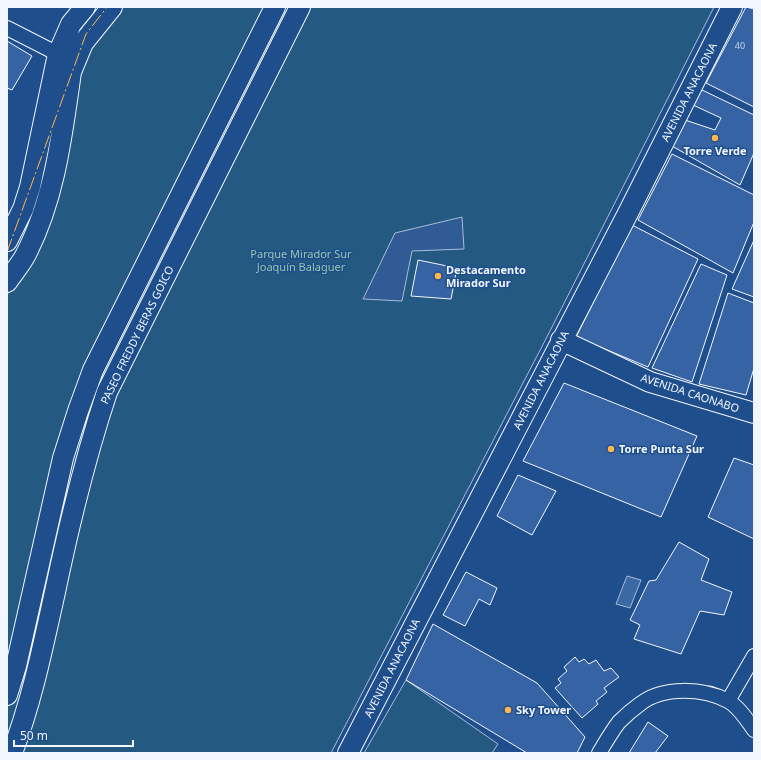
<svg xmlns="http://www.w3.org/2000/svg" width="761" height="760" font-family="'Noto Sans',sans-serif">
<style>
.green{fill:#245a82;stroke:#a8bbd7}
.parking{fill:#305b95;stroke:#a8bbd7}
.water{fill:#3b69a3;stroke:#a8bbd7}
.building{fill:#3563a3;stroke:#f2f6ff}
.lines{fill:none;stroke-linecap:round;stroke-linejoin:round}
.street-casing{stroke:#f2f6ff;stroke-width:16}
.secondary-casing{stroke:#f2f6ff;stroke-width:22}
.street{stroke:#1f4e8c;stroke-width:14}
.secondary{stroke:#1f4e8c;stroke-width:20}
.power{stroke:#ffb74d;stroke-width:1;stroke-dasharray:14 3 2 3;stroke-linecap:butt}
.poi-dot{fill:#ffb74d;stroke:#1f4e8c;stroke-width:1.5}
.labels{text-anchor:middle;stroke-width:3;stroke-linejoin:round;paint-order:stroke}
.number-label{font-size:9px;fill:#c3d1e8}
.street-label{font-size:11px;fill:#f2f6ff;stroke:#1f4e8c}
.poi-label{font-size:11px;font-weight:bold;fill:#f2f6ff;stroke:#1f4e8c;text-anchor:start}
.park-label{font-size:11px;fill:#97c8a6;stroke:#1f4e8c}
</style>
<rect width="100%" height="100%" fill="#1f4e8c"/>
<!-- green -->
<path class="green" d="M 122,7 L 714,7 L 550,331 L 331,753 L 7,753 L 7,295 L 11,289 L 82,65 L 90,46 L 108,23 Z
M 406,680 L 498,744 L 492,753 L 364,753 Z"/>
<!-- parking -->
<path class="parking" d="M 462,217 L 464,249 L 412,251 L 402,301 L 363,299 L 395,233 Z"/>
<!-- water -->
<path class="water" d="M 627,576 L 641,580 L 630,608 L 616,604 Z"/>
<!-- building -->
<path class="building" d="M 746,7 L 754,9 L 754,107 L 706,83 Z
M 7,41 L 32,56 L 12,90 L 7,88 Z
M 700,89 L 754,115 L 754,153 L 740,185 L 672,146 L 685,120 L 715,130 L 721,118 L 693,105 Z
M 672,154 L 754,195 L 754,222 L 733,273 L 638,220 Z
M 632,225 L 698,259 L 648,367 L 576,337 Z
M 754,240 L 754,297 L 732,289 Z
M 418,260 L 457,268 L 451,299 L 411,296 Z
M 701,264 L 727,275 L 692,382 L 652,368 Z
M 728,293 L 754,303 L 754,368 L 746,395 L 699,384 Z
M 564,383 L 697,436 L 661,517 L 523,461 Z
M 734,458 L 754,465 L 754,539 L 708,517 Z
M 518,475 L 556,491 L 532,535 L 497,516 Z
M 679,542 L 709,559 L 701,580 L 732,592 L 724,615 L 700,611 L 681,654 L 634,639 L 640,625 L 630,620 L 649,581 L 656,580 Z
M 466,572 L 497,588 L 490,605 L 479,599 L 465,626 L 443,615 Z
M 433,624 L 537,683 L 585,737 L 577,753 L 527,753 L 406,680 Z
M 575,657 L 579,662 L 584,659 L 589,664 L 596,660 L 604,671 L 611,668 L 619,677 L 604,688 L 607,692 L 596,701 L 598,704 L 582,718 L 555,688 L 561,683 L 558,679 L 567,671 L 564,667 Z
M 648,722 L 668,736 L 655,753 L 629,753 Z"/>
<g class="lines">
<defs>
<path id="street" d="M 7,28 L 58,54
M 728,701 L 754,656
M 599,753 C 605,743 612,731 619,722 C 625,716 633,709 640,704 C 663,686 703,688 728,701 C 739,707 747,720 754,730"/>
<path id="secondary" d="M 7,241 L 23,209 L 30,187 L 58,54 L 71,24 L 85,7
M 7,282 C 13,273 20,265 25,256 C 55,199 62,135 71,72 L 83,43 L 112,7
M 561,340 L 650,382 L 754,413
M 7,695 L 16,666 L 63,458 L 78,411 L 93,370 L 275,7
M 12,753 C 32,701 43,646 55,592 C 69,525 85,458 107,392 L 300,7
M 348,753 L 627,215 L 732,7"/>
</defs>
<!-- street casing -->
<use href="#street" class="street-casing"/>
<!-- secondary casing -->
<use href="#secondary" class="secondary-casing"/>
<!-- street -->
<use href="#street" class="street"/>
<!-- secondary -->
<use href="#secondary" class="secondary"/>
<!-- power -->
<path class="power" d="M 7,252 L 86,34 L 107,7"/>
</g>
<!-- markers -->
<g class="poi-dot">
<circle cx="715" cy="138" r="4"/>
<circle cx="438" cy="276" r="4"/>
<circle cx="611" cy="449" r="4"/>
<circle cx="508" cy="710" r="4"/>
</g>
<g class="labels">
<!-- number labels -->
<g class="number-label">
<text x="740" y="49">40</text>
</g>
<!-- street labels -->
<g class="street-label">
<text transform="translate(689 92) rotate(-63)" y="4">AVENIDA ANACAONA</text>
<text transform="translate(137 335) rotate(-64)" y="4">PASEO FREDDY BERAS GOICO</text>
<text transform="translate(541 380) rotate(-63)" y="4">AVENIDA ANACAONA</text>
<text transform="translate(690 393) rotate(18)" y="4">AVENIDA CAONABO</text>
<text transform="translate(392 668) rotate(-63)" y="4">AVENIDA ANACAONA</text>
</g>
<!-- poi labels -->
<g class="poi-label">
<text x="715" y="155" text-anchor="middle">Torre Verde</text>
<text x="446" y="274">Destacamento<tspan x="446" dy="13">Mirador Sur</tspan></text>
<text x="619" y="453">Torre Punta Sur</text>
<text x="516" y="714">Sky Tower</text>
</g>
<!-- park labels -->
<g class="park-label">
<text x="301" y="258">Parque Mirador Sur<tspan x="301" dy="13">Joaquín Balaguer</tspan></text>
</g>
</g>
<!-- border -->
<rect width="761" height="760" fill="none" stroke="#f2f6ff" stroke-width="16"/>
<!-- scale -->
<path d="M14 740v6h119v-6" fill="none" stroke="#f2f6ff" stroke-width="2"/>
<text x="20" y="740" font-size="12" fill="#f2f6ff" stroke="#1f4e8c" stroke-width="3" paint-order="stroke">50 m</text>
</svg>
